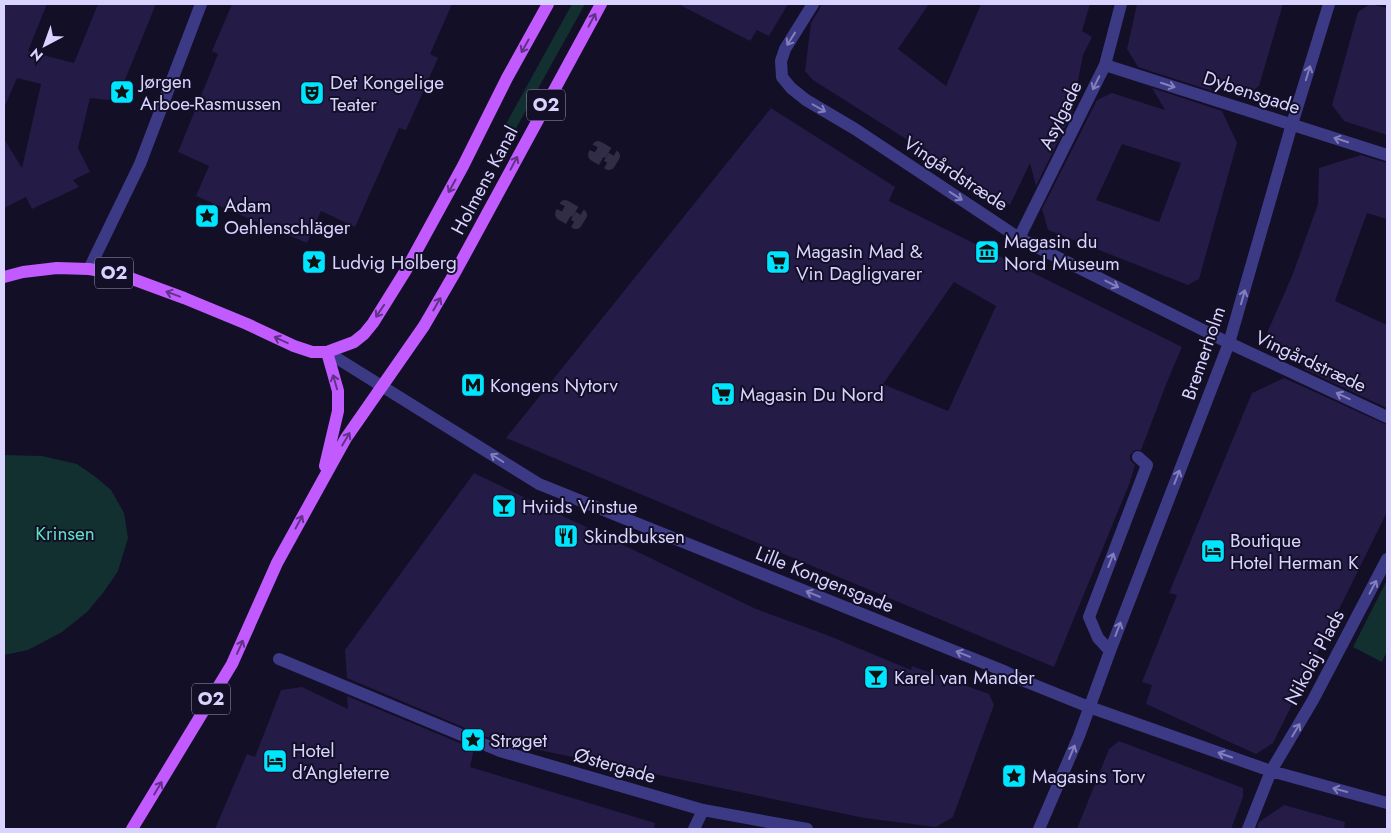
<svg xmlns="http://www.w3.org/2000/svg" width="1391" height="833" font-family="Jost,sans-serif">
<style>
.green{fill:#12302f}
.building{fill:#241b47;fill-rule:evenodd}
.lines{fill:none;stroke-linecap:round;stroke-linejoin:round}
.minor-tunnel{stroke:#312d47;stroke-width:12;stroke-dasharray:12 6;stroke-linecap:butt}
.minor{stroke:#3d3a85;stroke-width:12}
.major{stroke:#c25bff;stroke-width:12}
.oneway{stroke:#623188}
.oneway2{stroke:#837fbc}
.labels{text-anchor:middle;stroke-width:4;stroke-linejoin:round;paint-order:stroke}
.shield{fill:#130f26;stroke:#9e99be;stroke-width:1}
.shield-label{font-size:18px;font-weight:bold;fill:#d9d4ff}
.poi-label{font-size:19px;fill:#d9d4ff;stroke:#130f26;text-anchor:start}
.street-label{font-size:19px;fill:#d9d4ff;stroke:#130f26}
.park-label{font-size:19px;fill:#5fe0c0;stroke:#130f26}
</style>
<rect width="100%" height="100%" fill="#130f26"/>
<!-- green -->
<path class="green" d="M 572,4 L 585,4 L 515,130 L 506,124 Z
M 4,455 L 42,456 L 77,464 L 97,478 L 111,490 L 124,513 L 128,538 L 118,571 L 103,593 L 87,612 L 62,632 L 28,650 L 4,655 Z
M 1387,580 L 1387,651 L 1382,662 L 1353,647 Z"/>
<!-- building -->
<path class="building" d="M 4,4 L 47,4 L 28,51 L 74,63 L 98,4 L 156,4 L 120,92 L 114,98 L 108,100 L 90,98 L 78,148 L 90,172 L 73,180 L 79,187 L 32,209 L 26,197 L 4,208 L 4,139 L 22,168 L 41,84 L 17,78 L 4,108 Z
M 232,4 L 452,4 L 430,54 L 438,58 L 406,130 L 399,128 L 355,227 L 321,211 L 307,243 L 196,196 L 209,166 L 178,152 L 218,54 L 212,51 Z
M 678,4 L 788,4 L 769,36 L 757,30 L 750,41 Z
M 821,4 L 929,4 L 898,49 L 946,86 L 981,4 L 1090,4 L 1082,31 L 1092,37 L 1083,55 L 1072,111 L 1073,111 L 1036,186 L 1030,163 L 1010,205 L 813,80 L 805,71 L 811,23 L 820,8 Z
M 1137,4 L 1283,4 L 1259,86 L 1249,93 L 1208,81 L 1212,91 L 1138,67 L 1127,49 Z
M 1370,4 L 1387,8 L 1387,135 L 1344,121 L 1332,105 L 1358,12 Z
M 1152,88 L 1222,111 L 1237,143 L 1199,279 L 1188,285 L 1048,230 L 1042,209 L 1097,100 L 1112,93 L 1165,110 ZM 1122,144 L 1181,163 L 1159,222 L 1096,200 Z
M 771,108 L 895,187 L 889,201 L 1182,347 L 1167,382 L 1141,450 L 1135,450 L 1130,455 L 1130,460 L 1135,465 L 1130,482 L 1054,667 L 506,438 ZM 954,282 L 996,306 L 948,411 L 883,384 Z
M 1361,155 L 1387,163 L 1387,219 L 1367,213 L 1335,301 L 1387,325 L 1387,408 L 1304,369 L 1314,364 L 1273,346 L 1267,333 L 1292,276 L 1318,204 L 1319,168 Z
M 1284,378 L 1387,425 L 1387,512 L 1273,743 L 1256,754 L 1146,704 L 1152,685 L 1142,682 L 1177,595 L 1169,593 L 1252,393 Z
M 474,473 L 756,609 L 827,635 L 911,670 L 912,666 L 989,694 L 994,705 L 953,817 L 936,827 L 864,818 L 496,741 L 347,678 L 345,650 Z
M 302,687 L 348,709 L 347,696 L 474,749 L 470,767 L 655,823 L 654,829 L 215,829 L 247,754 L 255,757 L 281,690 Z
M 1119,741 L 1243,788 L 1243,797 L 1231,829 L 1077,829 L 1109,749 Z
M 1284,805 L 1345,822 L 1344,829 L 1257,829 L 1259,822 Z"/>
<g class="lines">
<!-- minor-tunnel -->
<path class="minor-tunnel" d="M 598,147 L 614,156 L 609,164 L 594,155 Z
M 565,206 L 581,215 L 576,223 L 561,214 Z"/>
<!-- minor -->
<path class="minor" d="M 813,4 L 785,49 L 781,61 L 782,77 L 791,88 L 806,100 L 855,129 L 1019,238 L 1229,343 L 1387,417
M 1105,65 L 1387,155
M 1019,238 L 1105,65 L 1121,4
M 89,269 L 140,164 L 201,4
M 327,352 L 539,484 L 1004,671 L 1022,680 L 1089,707 L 1271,771 L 1387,803
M 1110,651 L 1098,638 L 1089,617 L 1147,465 L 1138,457
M 279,659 L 500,751 L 703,810 L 807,829
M 694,829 L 703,810
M 1039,829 L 1079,736 L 1110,651 L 1229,343 L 1292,124 L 1329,4
M 1248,829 L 1271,771 L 1313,700 L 1387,559"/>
<!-- major -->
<path class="major" d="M 4,277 L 23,272 L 57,268 L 89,269 L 119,274 L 184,298 L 247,324 L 294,346 L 312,352 L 327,352 L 354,342 L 364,334 L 373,323 L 406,270 L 463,166 L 507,78 L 548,4
M 325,466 L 338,411 L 338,391 L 327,352
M 132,829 L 232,664 L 277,563 L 346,438 L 424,326 L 457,269 L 601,4"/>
</g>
<!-- one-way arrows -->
<defs><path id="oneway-shaft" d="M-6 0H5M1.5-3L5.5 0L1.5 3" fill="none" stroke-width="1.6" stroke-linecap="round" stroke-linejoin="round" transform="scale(1.25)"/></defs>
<g class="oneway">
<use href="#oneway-shaft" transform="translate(592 20) rotate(-62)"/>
<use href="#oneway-shaft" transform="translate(525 46) rotate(119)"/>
<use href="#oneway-shaft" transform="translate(514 163) rotate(-62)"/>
<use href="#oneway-shaft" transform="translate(452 186) rotate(119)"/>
<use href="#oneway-shaft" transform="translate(173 294) rotate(-160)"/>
<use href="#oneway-shaft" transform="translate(437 304) rotate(-60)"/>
<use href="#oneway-shaft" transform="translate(380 311) rotate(124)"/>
<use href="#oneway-shaft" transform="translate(281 340) rotate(-155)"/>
<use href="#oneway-shaft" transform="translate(335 382) rotate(-106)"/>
<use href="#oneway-shaft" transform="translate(346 439) rotate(-59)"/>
<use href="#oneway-shaft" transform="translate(299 522) rotate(-62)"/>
<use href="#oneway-shaft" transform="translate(240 647) rotate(-66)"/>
<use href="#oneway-shaft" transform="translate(158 788) rotate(-59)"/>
</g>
<g class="oneway2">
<use href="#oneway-shaft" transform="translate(791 39) rotate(122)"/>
<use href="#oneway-shaft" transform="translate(1308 73) rotate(-73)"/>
<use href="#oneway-shaft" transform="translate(1096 83) rotate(116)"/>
<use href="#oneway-shaft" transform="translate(1168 85) rotate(18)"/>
<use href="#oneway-shaft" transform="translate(819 108) rotate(30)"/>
<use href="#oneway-shaft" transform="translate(1341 140) rotate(-162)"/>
<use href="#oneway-shaft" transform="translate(956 196) rotate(33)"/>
<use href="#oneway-shaft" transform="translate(1112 284) rotate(27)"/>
<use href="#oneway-shaft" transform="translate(1243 297) rotate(-74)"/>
<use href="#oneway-shaft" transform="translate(1343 396) rotate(-155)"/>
<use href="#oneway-shaft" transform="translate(497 458) rotate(-148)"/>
<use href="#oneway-shaft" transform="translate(1177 477) rotate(-69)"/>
<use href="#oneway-shaft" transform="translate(1111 560) rotate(-69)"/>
<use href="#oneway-shaft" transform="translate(1373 587) rotate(-62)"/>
<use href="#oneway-shaft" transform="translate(813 594) rotate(-158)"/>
<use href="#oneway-shaft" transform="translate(1118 629) rotate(-69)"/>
<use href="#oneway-shaft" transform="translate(963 654) rotate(-158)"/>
<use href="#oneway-shaft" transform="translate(1296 730) rotate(-59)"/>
<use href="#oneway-shaft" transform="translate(1072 752) rotate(-67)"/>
<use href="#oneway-shaft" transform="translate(1225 755) rotate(-161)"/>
<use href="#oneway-shaft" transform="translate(1340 790) rotate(-165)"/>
</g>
<!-- icons -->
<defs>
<symbol id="sight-square" viewBox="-11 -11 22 22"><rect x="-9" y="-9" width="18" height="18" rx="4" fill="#00e5ff" stroke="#130f26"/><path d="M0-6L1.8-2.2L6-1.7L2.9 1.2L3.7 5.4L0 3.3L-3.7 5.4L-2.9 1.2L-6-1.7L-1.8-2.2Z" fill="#111"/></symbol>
<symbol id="theatre-square" viewBox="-11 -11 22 22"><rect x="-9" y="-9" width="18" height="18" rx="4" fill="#00e5ff" stroke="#130f26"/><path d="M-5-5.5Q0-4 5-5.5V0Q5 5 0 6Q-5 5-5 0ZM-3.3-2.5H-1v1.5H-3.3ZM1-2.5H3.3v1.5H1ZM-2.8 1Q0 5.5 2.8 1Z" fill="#111"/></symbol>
<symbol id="museum-square" viewBox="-11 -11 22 22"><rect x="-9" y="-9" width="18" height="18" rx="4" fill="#00e5ff" stroke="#130f26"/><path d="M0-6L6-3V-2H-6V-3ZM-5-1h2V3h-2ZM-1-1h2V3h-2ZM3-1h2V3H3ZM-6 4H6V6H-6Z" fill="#111"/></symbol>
<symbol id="supermarket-square" viewBox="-11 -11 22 22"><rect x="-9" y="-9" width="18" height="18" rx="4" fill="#00e5ff" stroke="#130f26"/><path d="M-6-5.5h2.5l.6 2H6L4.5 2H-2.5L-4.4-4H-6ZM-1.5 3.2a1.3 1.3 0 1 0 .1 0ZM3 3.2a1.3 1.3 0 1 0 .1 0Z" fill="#111"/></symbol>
<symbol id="metro-square" viewBox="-11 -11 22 22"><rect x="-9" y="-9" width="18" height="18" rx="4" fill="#00e5ff" stroke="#130f26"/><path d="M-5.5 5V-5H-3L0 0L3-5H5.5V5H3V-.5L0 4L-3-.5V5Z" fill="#111"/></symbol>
<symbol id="bar-square" viewBox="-11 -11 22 22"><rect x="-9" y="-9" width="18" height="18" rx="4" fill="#00e5ff" stroke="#130f26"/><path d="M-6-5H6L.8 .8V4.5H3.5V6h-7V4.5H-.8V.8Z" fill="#111"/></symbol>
<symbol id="restaurant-square" viewBox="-11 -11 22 22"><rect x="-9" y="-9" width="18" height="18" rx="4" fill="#00e5ff" stroke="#130f26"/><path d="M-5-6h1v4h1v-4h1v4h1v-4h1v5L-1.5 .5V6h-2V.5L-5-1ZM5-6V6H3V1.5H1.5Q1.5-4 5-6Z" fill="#111"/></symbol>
<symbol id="hotel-square" viewBox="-11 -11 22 22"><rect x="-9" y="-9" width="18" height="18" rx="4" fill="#00e5ff" stroke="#130f26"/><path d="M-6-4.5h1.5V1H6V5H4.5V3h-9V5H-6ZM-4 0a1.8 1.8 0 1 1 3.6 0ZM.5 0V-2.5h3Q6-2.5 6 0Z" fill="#111"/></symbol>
</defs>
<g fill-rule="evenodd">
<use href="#sight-square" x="108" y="78" width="28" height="28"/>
<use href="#theatre-square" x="298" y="79" width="28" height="28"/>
<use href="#sight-square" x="193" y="202" width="28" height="28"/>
<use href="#museum-square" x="973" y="238" width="28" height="28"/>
<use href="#sight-square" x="300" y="248" width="28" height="28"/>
<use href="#supermarket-square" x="764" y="248" width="28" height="28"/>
<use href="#metro-square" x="459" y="371" width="28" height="28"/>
<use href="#supermarket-square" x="709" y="380" width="28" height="28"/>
<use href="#bar-square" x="490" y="492" width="28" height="28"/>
<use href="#restaurant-square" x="552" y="522" width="28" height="28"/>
<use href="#hotel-square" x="1199" y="537" width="28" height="28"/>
<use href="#bar-square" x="862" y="663" width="28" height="28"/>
<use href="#sight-square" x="459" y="726" width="28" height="28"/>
<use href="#hotel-square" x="261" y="747" width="28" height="28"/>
<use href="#sight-square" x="1000" y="762" width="28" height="28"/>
</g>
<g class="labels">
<!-- shield labels -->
<g class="shield">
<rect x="527" y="89.5" width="38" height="31" rx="4"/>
<rect x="95" y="257.5" width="38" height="31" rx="4"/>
<rect x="192" y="683.5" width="38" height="31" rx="4"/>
</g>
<g class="shield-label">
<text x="546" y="111">O2</text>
<text x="114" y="279">O2</text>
<text x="211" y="705">O2</text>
</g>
<!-- poi labels -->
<g class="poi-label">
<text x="140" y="88">Jørgen<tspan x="140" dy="22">Arboe-Rasmussen</tspan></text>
<text x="330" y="89">Det Kongelige<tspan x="330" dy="22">Teater</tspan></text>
<text x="224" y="212">Adam<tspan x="224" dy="22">Oehlenschläger</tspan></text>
<text x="1004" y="248">Magasin du<tspan x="1004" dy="22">Nord Museum</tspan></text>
<text x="796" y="258">Magasin Mad &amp;<tspan x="796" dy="22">Vin Dagligvarer</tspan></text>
<text x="332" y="269">Ludvig Holberg</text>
<text x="490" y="392">Kongens Nytorv</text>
<text x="740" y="401">Magasin Du Nord</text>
<text x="522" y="513">Hviids Vinstue</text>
<text x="584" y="543">Skindbuksen</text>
<text x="1230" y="547">Boutique<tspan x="1230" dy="22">Hotel Herman K</tspan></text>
<text x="894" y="684">Karel van Mander</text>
<text x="490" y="747">Strøget</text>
<text x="292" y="757">Hotel<tspan x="292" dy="22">d’Angleterre</tspan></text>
<text x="1032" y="783">Magasins Torv</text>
</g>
<!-- street labels -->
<g class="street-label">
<text transform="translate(1252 92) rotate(18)" y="7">Dybensgade</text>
<text transform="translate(1060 115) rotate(-64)" y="7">Asylgade</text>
<text transform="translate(956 173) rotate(33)" y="7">Vingårdstræde</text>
<text transform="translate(484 180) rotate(-62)" y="7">Holmens Kanal</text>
<text transform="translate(1203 353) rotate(-71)" y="7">Bremerholm</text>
<text transform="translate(1311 361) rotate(25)" y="7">Vingårdstræde</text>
<text transform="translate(825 579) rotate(22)" y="7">Lille Kongensgade</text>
<text transform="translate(1314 657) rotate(-62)" y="7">Nikolaj Plads</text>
<text transform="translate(615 765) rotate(16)" y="7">Østergade</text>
</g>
<!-- park labels -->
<g class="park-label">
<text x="65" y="540">Krinsen</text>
</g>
</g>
<!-- border -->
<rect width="1391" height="833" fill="none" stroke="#d9d4ff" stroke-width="10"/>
<!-- north arrow -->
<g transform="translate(45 45) rotate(221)" stroke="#130f26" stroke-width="4" paint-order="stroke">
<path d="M0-4L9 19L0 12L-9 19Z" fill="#d9d4ff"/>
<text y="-8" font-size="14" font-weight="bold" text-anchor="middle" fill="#d9d4ff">N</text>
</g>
</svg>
